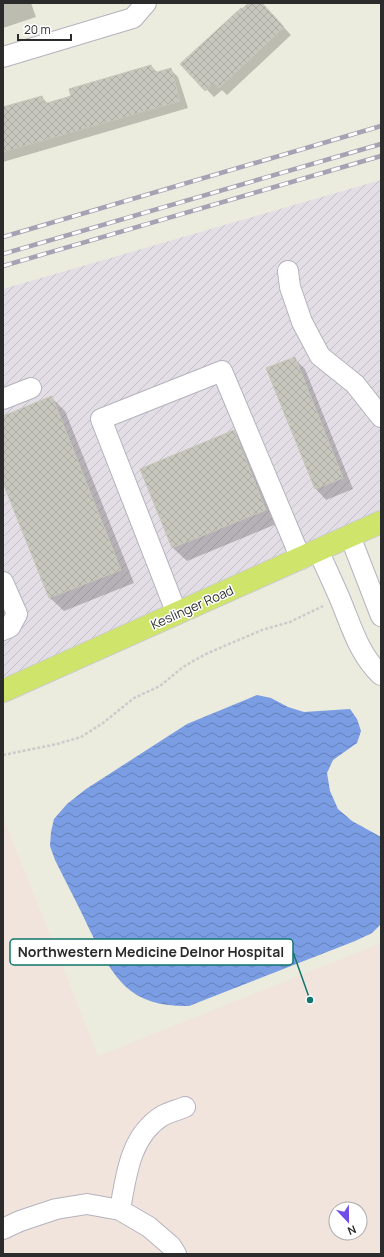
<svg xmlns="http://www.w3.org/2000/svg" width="384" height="1257" font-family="Manrope,sans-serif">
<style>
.industrial{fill:url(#industrial-furrows)}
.medical{fill:#f1e4dd;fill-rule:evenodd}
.water{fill:url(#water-waves)}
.shadow{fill:#0003}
.building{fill:url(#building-cross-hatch);stroke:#c6c7b8}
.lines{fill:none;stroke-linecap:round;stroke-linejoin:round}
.minor-casing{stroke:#b5b2bd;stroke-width:22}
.major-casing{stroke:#ccc;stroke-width:24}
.path{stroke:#ccc;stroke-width:2.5;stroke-dasharray:3 2;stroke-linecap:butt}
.minor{stroke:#fff;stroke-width:20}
.major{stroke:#cfe46b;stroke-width:22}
.rail-casing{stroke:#a6a1b3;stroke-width:4.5}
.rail{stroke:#fff;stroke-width:3;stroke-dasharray:9;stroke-linecap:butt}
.labels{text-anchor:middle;stroke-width:3;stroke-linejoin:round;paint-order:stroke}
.street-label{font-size:13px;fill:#2b2b2b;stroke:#fff}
.leader{fill:none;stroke:#0f766e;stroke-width:1.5}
.callout-dot{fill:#0f766e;stroke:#fff;stroke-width:1.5}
.callout{fill:#fff;stroke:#0f766e;stroke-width:1.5}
.callout-label{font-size:14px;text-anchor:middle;font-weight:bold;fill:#2b2b2b}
</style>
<defs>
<pattern id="industrial-furrows" width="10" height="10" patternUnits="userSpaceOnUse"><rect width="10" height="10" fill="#e3dee5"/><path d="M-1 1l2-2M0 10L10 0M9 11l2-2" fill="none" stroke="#c3bfc5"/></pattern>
<pattern id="water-waves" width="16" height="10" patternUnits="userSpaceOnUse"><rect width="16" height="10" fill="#7b9de4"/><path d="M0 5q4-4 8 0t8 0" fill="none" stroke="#6580b9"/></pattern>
<pattern id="building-cross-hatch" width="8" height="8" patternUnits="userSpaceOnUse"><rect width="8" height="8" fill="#c7c7be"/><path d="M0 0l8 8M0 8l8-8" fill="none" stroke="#ababa3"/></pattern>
</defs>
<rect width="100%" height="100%" fill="#ebebde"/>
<!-- industrial -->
<path class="industrial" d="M 381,180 L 381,511 L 3,678 L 3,289 Z"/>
<!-- medical -->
<path class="medical" d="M 3,817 L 98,1056 L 381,943 L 381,1254 L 3,1254 ZM 336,1209 L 360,1209 L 360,1233 L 336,1233 Z"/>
<!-- water -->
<path class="water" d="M 257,695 L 271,698 L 288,707 L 304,712 L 350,709 L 357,719 L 361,731 L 357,743 L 333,760 L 327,773 L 330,791 L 338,809 L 352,821 L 381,837 L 381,924 L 372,933 L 355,941 L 189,1006 C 169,1006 148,1004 131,991 C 111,976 97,945 86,922 C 76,901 65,880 55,860 L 50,846 L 51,832 L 54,819 L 67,804 L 86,789 L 187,724 Z"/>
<!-- shadow -->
<path class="shadow" d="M 3,3 L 31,3 L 36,17 L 3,28 Z
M 248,3 L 261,3 L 291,35 L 227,95 L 222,90 L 214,97 L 182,64 Z
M 151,66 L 158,73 L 170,69 L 178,77 L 188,108 L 3,162 L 3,108 L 42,97 L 48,104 L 73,97 Z
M 294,358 L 305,369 L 353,489 L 326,500 L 316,489 Z
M 52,398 L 65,411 L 134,583 L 64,611 L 50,598 L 3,480 L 3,417 Z
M 233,431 L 247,445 L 279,523 L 187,561 L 173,548 L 141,470 Z"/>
<!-- building -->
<path class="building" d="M 249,3 L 262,3 L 284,27 L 219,88 L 214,83 L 205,91 L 180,64 L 241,8 L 243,9 Z
M 151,65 L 154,73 L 171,68 L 180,101 L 3,152 L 3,107 L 42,96 L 44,104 L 71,96 L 69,89 Z
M 295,357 L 343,478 L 315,489 L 266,368 Z
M 52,396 L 121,570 L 49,598 L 3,483 L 3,416 Z
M 234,430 L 266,510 L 172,548 L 140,469 Z"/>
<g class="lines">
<defs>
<path id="minor" d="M 3,57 L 133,18 L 146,3
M 288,271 L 290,287 L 302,322 L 320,356 L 355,384 L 381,417
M 3,399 L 31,388
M 350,536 L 381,616
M 318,551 C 326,567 333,583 340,599 C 351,625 359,655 381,675
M 3,582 L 17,614 L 10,627 L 3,630
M 177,614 L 101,419 L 222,371 L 301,559
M 120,1210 C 126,1176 130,1136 162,1116 C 169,1112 178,1110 185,1107
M 3,1229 L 20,1221 L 56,1209 L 87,1204 L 120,1210 L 149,1227 L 171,1246 L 176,1254"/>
<path id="major" d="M 3,691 L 381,522"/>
</defs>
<!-- minor casing -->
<use href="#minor" class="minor-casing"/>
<!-- major casing -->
<use href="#major" class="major-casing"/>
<!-- path -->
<path class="path" d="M 3,755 L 57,744 L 81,737 L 103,723 L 134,698 L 160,686 L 183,667 L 195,660 L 208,653 L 262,630 L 290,622 L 323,606"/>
<!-- minor -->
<use href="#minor" class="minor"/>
<!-- major -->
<use href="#major" class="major"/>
<defs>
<path id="rail" d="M 3,237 L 381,126
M 3,254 L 381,144
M 3,266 L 381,156"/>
</defs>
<!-- rail casing -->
<use href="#rail" class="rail-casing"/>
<!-- rail -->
<use href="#rail" class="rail"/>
</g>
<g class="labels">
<!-- street labels -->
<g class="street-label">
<text transform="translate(192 607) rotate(-24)" y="5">Keslinger Road</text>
</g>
</g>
<!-- callouts -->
<path class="leader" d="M310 1000L293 952"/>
<circle class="callout-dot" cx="310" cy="1000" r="4"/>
<rect class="callout" x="10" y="939" width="283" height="26" rx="4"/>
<g class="callout-label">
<text x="151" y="957">Northwestern Medicine Delnor Hospital</text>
</g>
<!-- border -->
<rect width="384" height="1257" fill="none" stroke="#2b2b2b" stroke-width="8"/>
<!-- north arrow -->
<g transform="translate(348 1221) rotate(158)"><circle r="19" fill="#ffffff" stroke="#aaaaaa"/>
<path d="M0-3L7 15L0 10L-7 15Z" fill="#704de9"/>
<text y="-6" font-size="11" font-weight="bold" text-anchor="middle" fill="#2b2b2b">N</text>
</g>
<!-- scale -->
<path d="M18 34v6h53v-6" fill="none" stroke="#2b2b2b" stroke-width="2"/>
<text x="24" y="34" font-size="12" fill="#2b2b2b" stroke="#ffffff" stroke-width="3" paint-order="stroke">20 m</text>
</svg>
